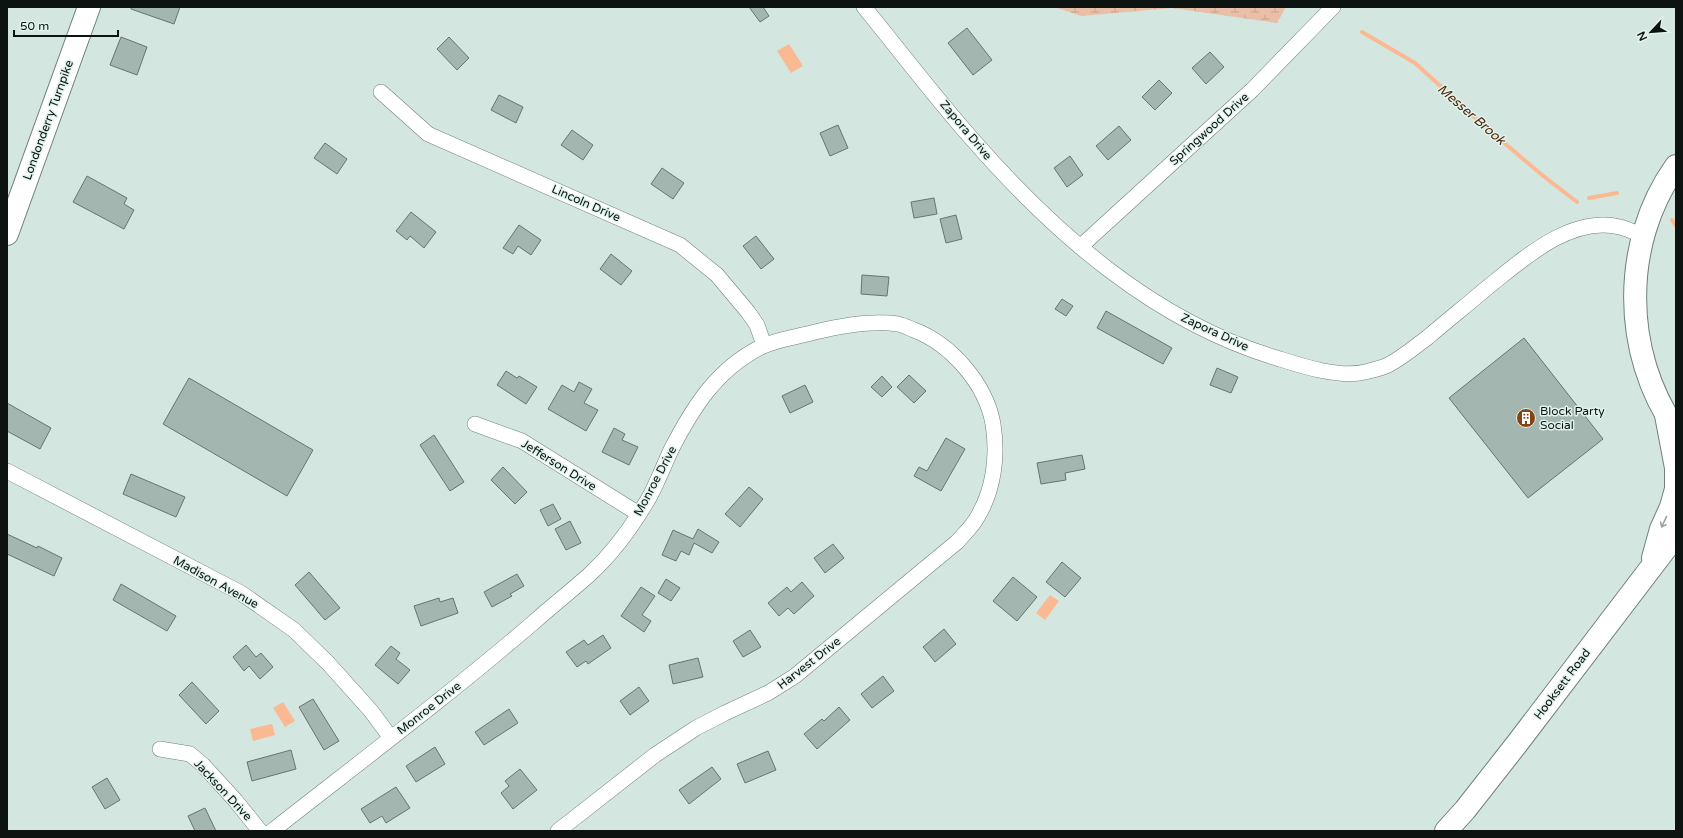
<svg xmlns="http://www.w3.org/2000/svg" width="1683" height="838" font-family="'Varela Round',sans-serif">
<style>
.wetland{fill:url(#wetland-marsh)}
.water{fill:#fbb993}
.lines{fill:none;stroke-linecap:round;stroke-linejoin:round}
.stream{stroke:#fbb993;stroke-width:4}
.building{fill:#a4b6b0;stroke:#657670}
.street-casing{stroke:#6f807a;stroke-width:16}
.secondary-casing{stroke:#6f807a;stroke-width:24}
.primary-casing{stroke:#6f807a;stroke-width:24}
.street{stroke:#fff;stroke-width:15}
.secondary{stroke:#fff;stroke-width:22}
.primary{stroke:#fff;stroke-width:22}
.oneway{stroke:#9ea1a0}
.labels{text-anchor:middle;stroke-width:3;stroke-linejoin:round;paint-order:stroke}
.street-label{font-size:12px;fill:#0d1311;stroke:#e0f3ed}
.poi-label{font-size:12px;fill:#0d1311;stroke:#e0f3ed;text-anchor:start}
.water-label{font-size:13px;font-style:italic;fill:#502609;stroke:#e0f3ed}
</style>
<defs>
<pattern id="wetland-marsh" width="20" height="14" patternUnits="userSpaceOnUse"><rect width="20" height="14" fill="#e9bfa7"/><path d="M1 5h8M5 5V1M11 12h8M15 12V8" fill="none" stroke="#c7a38f"/></pattern>
</defs>
<rect width="100%" height="100%" fill="#d3e6e0"/>
<!-- wetland -->
<path class="wetland" d="M 1054,7 L 1286,7 L 1277,23 L 1172,8 L 1081,16 Z"/>
<!-- water -->
<path class="water" d="M 789,44 L 803,66 L 791,73 L 777,51 Z
M 1050,595 L 1059,601 L 1045,620 L 1036,613 Z
M 283,702 L 295,721 L 285,727 L 273,708 Z
M 272,724 L 275,735 L 253,741 L 250,729 Z"/>
<g class="lines">
<!-- stream -->
<path class="stream" d="M 1362,32 L 1415,63 L 1489,130 L 1542,175 L 1577,202
M 1589,198 L 1617,193
M 1672,220 L 1676,226"/>
</g>
<!-- building -->
<path class="building" d="M 131,7 L 180,7 L 174,24 L 131,9 Z
M 749,7 L 763,7 L 769,16 L 760,22 Z
M 967,28 L 992,60 L 973,75 L 948,43 Z
M 121,37 L 147,47 L 137,75 L 110,65 Z
M 449,37 L 469,58 L 457,70 L 437,49 Z
M 1210,52 L 1224,67 L 1206,84 L 1192,68 Z
M 1159,80 L 1172,93 L 1155,110 L 1142,97 Z
M 499,95 L 523,107 L 516,123 L 491,110 Z
M 838,125 L 848,148 L 830,156 L 820,133 Z
M 1119,126 L 1131,140 L 1108,160 L 1096,146 Z
M 572,130 L 593,145 L 583,160 L 561,145 Z
M 325,143 L 347,159 L 337,174 L 314,158 Z
M 1070,156 L 1083,175 L 1067,187 L 1054,168 Z
M 662,168 L 684,183 L 673,199 L 651,184 Z
M 87,176 L 127,198 L 124,204 L 134,210 L 124,229 L 73,202 Z
M 934,198 L 937,214 L 914,218 L 911,202 Z
M 411,212 L 436,232 L 424,248 L 410,236 L 407,240 L 396,231 Z
M 956,215 L 962,239 L 946,243 L 940,219 Z
M 519,225 L 541,240 L 531,255 L 518,246 L 513,254 L 503,248 Z
M 756,236 L 774,259 L 761,269 L 743,246 Z
M 611,254 L 632,271 L 621,285 L 600,269 Z
M 862,275 L 889,277 L 887,296 L 861,294 Z
M 1062,299 L 1073,306 L 1066,316 L 1055,309 Z
M 1106,311 L 1172,348 L 1163,364 L 1097,328 Z
M 1524,338 L 1603,439 L 1528,498 L 1449,398 Z
M 1217,368 L 1238,377 L 1231,393 L 1210,385 Z
M 506,371 L 517,378 L 519,376 L 537,387 L 526,404 L 497,385 Z
M 909,375 L 926,391 L 914,403 L 897,387 Z
M 882,376 L 892,387 L 882,397 L 871,387 Z
M 189,378 L 313,450 L 287,496 L 163,424 Z
M 579,382 L 592,389 L 584,403 L 598,410 L 586,431 L 548,409 L 562,385 L 574,392 Z
M 805,385 L 813,402 L 790,413 L 782,396 Z
M 7,403 L 51,428 L 40,449 L 7,431 Z
M 614,428 L 625,434 L 622,440 L 638,447 L 629,465 L 602,452 Z
M 434,435 L 464,482 L 450,491 L 420,445 Z
M 946,438 L 965,449 L 941,491 L 914,476 L 919,467 L 927,471 Z
M 1082,455 L 1085,469 L 1065,473 L 1066,480 L 1041,484 L 1037,463 Z
M 503,467 L 527,492 L 515,504 L 491,480 Z
M 131,474 L 185,497 L 176,517 L 123,494 Z
M 749,487 L 763,499 L 740,527 L 725,514 Z
M 553,504 L 561,519 L 548,526 L 540,510 Z
M 570,521 L 581,543 L 566,550 L 555,529 Z
M 698,529 L 719,542 L 712,553 L 694,543 L 689,555 L 681,551 L 676,561 L 662,555 L 673,530 L 693,539 Z
M 7,534 L 37,548 L 38,546 L 62,558 L 54,576 L 7,554 Z
M 833,544 L 844,558 L 825,573 L 814,558 Z
M 1062,562 L 1081,578 L 1065,597 L 1046,582 Z
M 309,572 L 340,608 L 325,620 L 295,585 Z
M 517,574 L 524,586 L 510,594 L 512,596 L 492,607 L 484,592 Z
M 1013,577 L 1037,597 L 1017,621 L 993,601 Z
M 666,579 L 680,588 L 671,601 L 658,593 Z
M 802,582 L 814,596 L 794,614 L 788,608 L 779,616 L 768,603 L 787,587 L 791,592 Z
M 121,584 L 176,616 L 167,631 L 113,600 Z
M 641,587 L 655,596 L 642,615 L 651,621 L 644,632 L 621,616 Z
M 439,598 L 440,602 L 453,598 L 458,613 L 421,626 L 414,606 Z
M 944,629 L 956,644 L 935,662 L 923,647 Z
M 750,630 L 761,647 L 743,657 L 733,641 Z
M 603,635 L 611,648 L 588,664 L 586,661 L 577,667 L 566,652 L 584,640 L 588,645 Z
M 246,645 L 256,657 L 261,653 L 273,667 L 260,679 L 249,666 L 244,671 L 233,657 Z
M 391,646 L 400,653 L 396,659 L 410,670 L 398,684 L 375,665 Z
M 698,658 L 703,677 L 673,684 L 669,665 Z
M 883,676 L 894,691 L 872,708 L 861,694 Z
M 192,682 L 219,711 L 206,724 L 179,695 Z
M 639,687 L 649,701 L 630,715 L 620,701 Z
M 313,699 L 339,741 L 324,750 L 299,707 Z
M 839,707 L 850,720 L 817,749 L 804,734 L 822,719 L 824,721 Z
M 509,709 L 518,723 L 484,745 L 475,732 Z
M 435,747 L 445,764 L 416,782 L 406,766 Z
M 291,750 L 296,769 L 252,781 L 247,762 Z
M 768,751 L 776,770 L 745,783 L 737,764 Z
M 712,767 L 721,779 L 689,804 L 679,790 Z
M 520,769 L 537,790 L 513,809 L 501,793 L 509,786 L 505,781 Z
M 107,778 L 120,800 L 105,809 L 92,787 Z
M 396,787 L 410,808 L 386,823 L 382,816 L 370,823 L 361,809 Z
M 205,808 L 216,831 L 195,831 L 188,816 Z"/>
<g class="lines">
<defs>
<path id="street" d="M 864,7 C 900,51 934,96 972,139 C 1055,234 1156,323 1280,359 C 1305,367 1340,378 1365,372 C 1373,370 1382,368 1388,365 C 1402,358 1416,346 1428,337 C 1448,320 1468,304 1488,287 C 1523,259 1571,215 1620,227 C 1628,229 1636,233 1643,236
M 381,92 L 428,134 L 680,245 L 717,275 L 748,312 L 757,325 L 764,345
M 1080,247 L 1252,90 L 1333,7
M 475,424 L 522,441 L 639,514
M 7,471 L 241,593 L 294,630 L 328,663 L 371,711 L 391,738
M 160,749 L 190,754 L 203,765 L 235,800 L 260,831
M 272,831 C 360,762 449,695 534,622 C 552,606 571,591 589,575 C 613,553 634,524 650,496 C 658,481 664,465 671,450 C 693,407 717,369 761,347 C 777,339 798,337 815,332 C 840,326 872,320 898,324 C 903,325 909,328 914,330 C 951,344 986,384 993,424 C 998,455 994,489 978,516 C 973,526 964,534 957,542 L 795,676 L 768,693 L 725,713 L 696,728 L 655,755 L 558,831"/>
<path id="secondary" d="M 1676,166 C 1621,243 1622,353 1676,430"/>
<path id="primary" d="M 7,234 L 89,7
M 1666,415 L 1676,468
M 1653,558 L 1661,529 L 1671,507 L 1676,489 L 1676,471
M 1446,831 L 1465,810 L 1516,745 L 1676,535"/>
</defs>
<!-- street casing -->
<use href="#street" class="street-casing"/>
<!-- secondary casing -->
<use href="#secondary" class="secondary-casing"/>
<!-- primary casing -->
<use href="#primary" class="primary-casing"/>
<!-- street -->
<use href="#street" class="street"/>
<!-- secondary -->
<use href="#secondary" class="secondary"/>
<!-- primary -->
<use href="#primary" class="primary"/>
</g>
<!-- one-way arrows -->
<defs><path id="oneway-shaft" d="M-6 0H5M1.5-3L5.5 0L1.5 3" fill="none" stroke-width="1.6" stroke-linecap="round" stroke-linejoin="round"/></defs>
<use class="oneway" href="#oneway-shaft" transform="translate(1664 522) rotate(115)"/>
<!-- icons -->
<defs>
<symbol id="building-disc" viewBox="-11 -11 22 22"><circle r="9.5" fill="#864313" stroke="#e0f3ed"/><path d="M-4-6H4V6H1V3H-1V6H-4ZM-2.5-4.3h1.7v1.8h-1.7ZM.8-4.3h1.7v1.8H.8ZM-2.5-1h1.7V.8h-1.7ZM.8-1h1.7V.8H.8Z" fill="#fff"/></symbol>
</defs>
<g fill-rule="evenodd">
<use href="#building-disc" x="1515" y="407" width="22" height="22"/>
</g>
<g class="labels">
<!-- street labels -->
<g class="street-label">
<text transform="translate(48 120) rotate(-70)" y="4">Londonderry Turnpike</text>
<text transform="translate(1209 129) rotate(-42)" y="4">Springwood Drive</text>
<text transform="translate(966 130) rotate(50)" y="4">Zapora Drive</text>
<text transform="translate(586 203) rotate(24)" y="4">Lincoln Drive</text>
<text transform="translate(1215 332) rotate(25)" y="4">Zapora Drive</text>
<text transform="translate(559 465) rotate(32)" y="4">Jefferson Drive</text>
<text transform="translate(655 481) rotate(-62)" y="4">Monroe Drive</text>
<text transform="translate(216 582) rotate(29)" y="4">Madison Avenue</text>
<text transform="translate(809 663) rotate(-38)" y="4">Harvest Drive</text>
<text transform="translate(1562 684) rotate(-53)" y="4">Hooksett Road</text>
<text transform="translate(429 708) rotate(-38)" y="4">Monroe Drive</text>
<text transform="translate(223 790) rotate(47)" y="4">Jackson Drive</text>
</g>
<!-- poi labels -->
<g class="poi-label">
<text x="1540" y="415">Block Party<tspan x="1540" dy="14">Social</tspan></text>
</g>
<!-- water labels -->
<g class="water-label">
<text transform="translate(1472 114) rotate(41)" y="5">Messer Brook</text>
</g>
</g>
<!-- border -->
<rect width="1683" height="838" fill="none" stroke="#0d1311" stroke-width="16"/>
<!-- north arrow -->
<g transform="translate(1651 32) rotate(244)" stroke="#e0f3ed" stroke-width="3" paint-order="stroke">
<path d="M0-3L7 15L0 10L-7 15Z" fill="#0d1311"/>
<text y="-6" font-size="11" font-weight="bold" text-anchor="middle" fill="#0d1311">N</text>
</g>
<!-- scale -->
<path d="M14 30v6h104v-6" fill="none" stroke="#0d1311" stroke-width="2"/>
<text x="20" y="30" font-size="12" fill="#0d1311" stroke="#e0f3ed" stroke-width="3" paint-order="stroke">50 m</text>
</svg>
